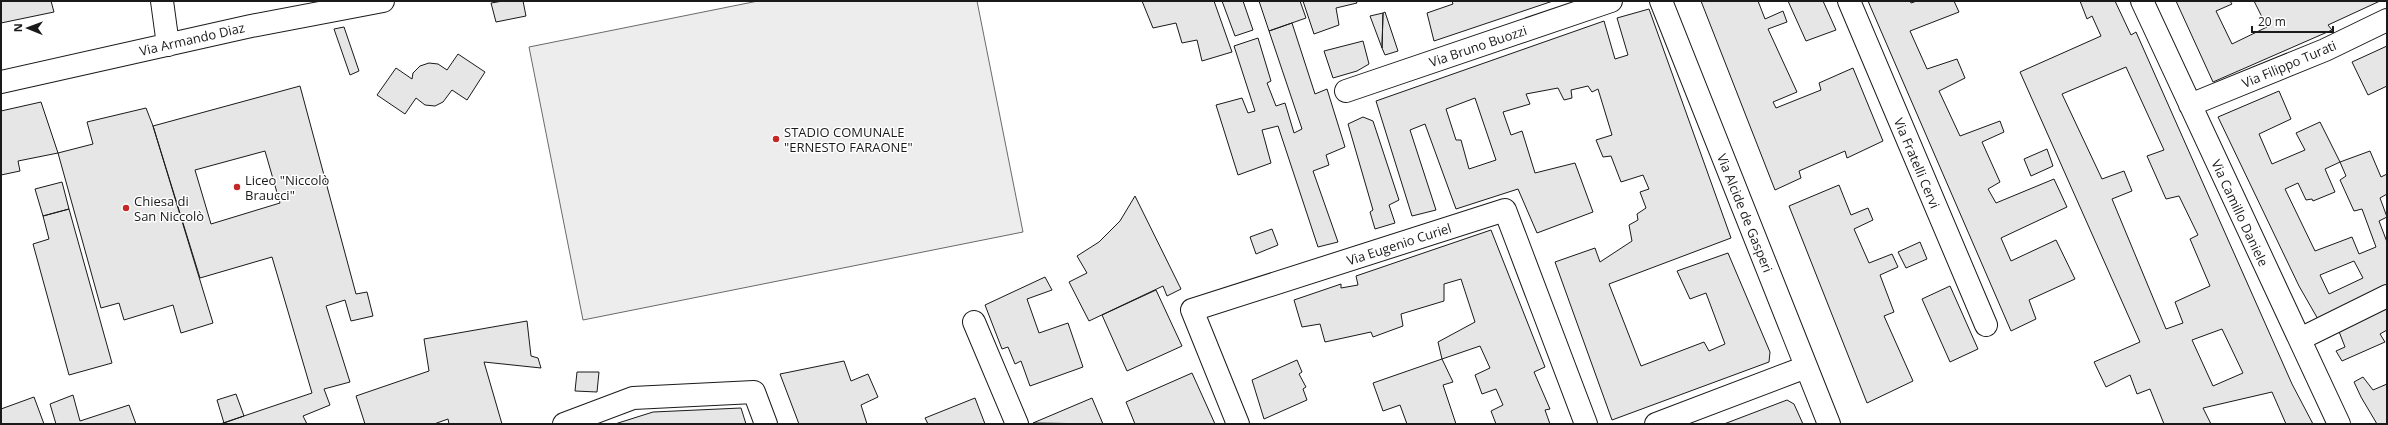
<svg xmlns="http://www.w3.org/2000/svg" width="2388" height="425" font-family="'Open Sans',sans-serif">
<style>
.built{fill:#ededed;stroke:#6a6a6a}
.building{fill:#e6e6e6;stroke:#1a1a1a;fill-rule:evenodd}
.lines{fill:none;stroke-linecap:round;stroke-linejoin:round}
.minor-casing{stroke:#1a1a1a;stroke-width:24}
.minor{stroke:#fff;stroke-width:22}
.poi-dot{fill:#c62828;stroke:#fff;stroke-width:1.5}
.labels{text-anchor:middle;stroke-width:3;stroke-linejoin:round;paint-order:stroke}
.street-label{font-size:13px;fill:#1a1a1a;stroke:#fff}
.poi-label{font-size:13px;fill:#1a1a1a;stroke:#fff;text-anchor:start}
</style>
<rect width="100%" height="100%" fill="#fff"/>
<!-- built -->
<path class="built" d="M 758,1 L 977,1 L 1023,232 L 583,320 L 529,47 Z"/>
<!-- building -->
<path class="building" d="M 1,1 L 51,1 L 54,12 L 1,23 Z
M 503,1 L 523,1 L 526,16 L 496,22 L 491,3 Z
M 1142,1 L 1214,1 L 1232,52 L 1202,61 L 1197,40 L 1182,43 L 1176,23 L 1153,28 Z
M 1222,1 L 1243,1 L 1253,30 L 1235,36 Z
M 1259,1 L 1300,1 L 1306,18 L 1269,31 Z
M 1303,1 L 1356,1 L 1357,3 L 1336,8 L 1339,25 L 1314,34 Z
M 1452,1 L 1553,1 L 1434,41 L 1427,13 L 1453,4 Z
M 1701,1 L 1758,1 L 1765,19 L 1783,11 L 1787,22 L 1768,29 L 1797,92 L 1773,102 L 1776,108 L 1821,90 L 1819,83 L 1853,68 L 1883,141 L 1847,158 L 1845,151 L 1799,171 L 1801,178 L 1775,190 Z
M 1788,1 L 1823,1 L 1836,30 L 1806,41 Z
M 1868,1 L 1910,1 L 1911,3 L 1917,1 L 1954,1 L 1959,12 L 1910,31 L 1927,69 L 1957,59 L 1965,78 L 1939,91 L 1960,136 L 2000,121 L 2004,132 L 1982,142 L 2000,182 L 1988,189 L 1996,203 L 2054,179 L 2067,207 L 2001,238 L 2011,261 L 2056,240 L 2075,279 L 2029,300 L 2036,319 L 2011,331 Z
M 2080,1 L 2115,1 L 2131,35 L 2136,32 L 2292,384 L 2313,424 L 2286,424 L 2272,392 L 2203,408 L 2211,424 L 2164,424 L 2150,389 L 2137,394 L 2130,375 L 2106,387 L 2094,362 L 2140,342 L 2020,72 L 2101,36 L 2092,16 L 2087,19 ZM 2126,67 L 2164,150 L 2147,156 L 2166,199 L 2179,196 L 2198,235 L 2190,239 L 2210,286 L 2175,302 L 2183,323 L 2166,329 L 2112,199 L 2132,191 L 2124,171 L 2102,179 L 2062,94 ZM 2222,329 L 2243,373 L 2213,386 L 2192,340 Z
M 2176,1 L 2230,1 L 2232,4 L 2216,11 L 2232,44 L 2267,27 L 2254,1 L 2380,1 L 2328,25 L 2332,30 L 2213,82 Z
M 1649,9 L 1731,238 L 1609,284 L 1641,366 L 1704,342 L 1709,351 L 1725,344 L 1706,293 L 1690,299 L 1677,271 L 1728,253 L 1770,352 L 1769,362 L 1612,420 L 1555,262 L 1595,248 L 1600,262 L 1632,241 L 1629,225 L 1638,220 L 1637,214 L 1646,208 L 1640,192 L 1649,189 L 1643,175 L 1621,182 L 1611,156 L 1603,157 L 1596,140 L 1612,135 L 1598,89 L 1592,92 L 1588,86 L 1571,90 L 1572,98 L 1564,100 L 1558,88 L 1526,94 L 1530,104 L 1503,112 L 1511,135 L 1522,131 L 1535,173 L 1575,163 L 1593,212 L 1537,233 L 1518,189 L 1456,209 L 1425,124 L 1410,130 L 1436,210 L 1412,216 L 1376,101 L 1604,21 L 1615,59 L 1628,55 L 1617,18 ZM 1475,98 L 1496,160 L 1469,169 L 1461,140 L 1456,140 L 1446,109 Z
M 1385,12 L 1398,51 L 1385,55 L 1382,48 L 1383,13 Z
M 1383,13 L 1382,48 L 1370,16 Z
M 1292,23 L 1315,94 L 1327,89 L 1345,147 L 1326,155 L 1329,165 L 1313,171 L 1338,242 L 1318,247 L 1278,126 L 1262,130 L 1271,163 L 1238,175 L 1216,105 L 1242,98 L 1248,113 L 1255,111 L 1234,46 L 1258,38 L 1271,81 L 1267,83 L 1276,106 L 1285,103 L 1294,133 L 1302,129 L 1269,31 Z
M 344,27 L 359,71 L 350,75 L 334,29 Z
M 1363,41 L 1369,64 L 1357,71 L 1333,78 L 1324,51 Z
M 2387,46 L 2387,86 L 2368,95 L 2352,62 Z
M 458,54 L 485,72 L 467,100 L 452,90 L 443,102 L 435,106 L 425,105 L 416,98 L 405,114 L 377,95 L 396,68 L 412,79 L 413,73 L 420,66 L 429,63 L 438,64 L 447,70 Z
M 300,86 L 356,294 L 367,292 L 373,316 L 351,321 L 345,300 L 326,306 L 350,382 L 324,389 L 330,405 L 303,416 L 307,424 L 220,424 L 312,393 L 272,257 L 200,278 L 153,126 ZM 265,151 L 280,203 L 211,224 L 195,170 Z
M 2279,91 L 2291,119 L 2259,134 L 2272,164 L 2305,150 L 2296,133 L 2320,122 L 2340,162 L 2370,151 L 2381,177 L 2387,174 L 2387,194 L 2380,198 L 2387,217 L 2379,221 L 2387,242 L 2387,286 L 2319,321 L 2299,286 L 2218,117 ZM 2340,162 L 2346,176 L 2340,180 L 2354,211 L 2362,209 L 2376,247 L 2359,254 L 2352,237 L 2315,251 L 2285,189 L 2298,183 L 2306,200 L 2312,199 L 2313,201 L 2335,192 L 2325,169 ZM 2354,261 L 2363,278 L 2329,294 L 2320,275 Z
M 41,102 L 58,153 L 18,161 L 20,171 L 1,175 L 1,111 Z
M 146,108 L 153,126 L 213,323 L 181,333 L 173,305 L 124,320 L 119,303 L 101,308 L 58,153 L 93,144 L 87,122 Z
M 1363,117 L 1373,121 L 1399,200 L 1389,205 L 1395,223 L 1375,229 L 1370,212 L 1373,210 L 1348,124 Z
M 2047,149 L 2053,166 L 2031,176 L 2024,159 Z
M 62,182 L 69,209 L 43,216 L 35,189 Z
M 1839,185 L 1851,215 L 1868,208 L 1873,220 L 1854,229 L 1869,263 L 1892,254 L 1898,267 L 1880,275 L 1894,312 L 1884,316 L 1913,381 L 1867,403 L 1789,206 Z
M 1135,196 L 1181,289 L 1167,296 L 1163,286 L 1089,321 L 1069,282 L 1087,273 L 1077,256 L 1099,242 L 1120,221 Z
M 69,209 L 112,363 L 69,375 L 33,244 L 49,239 L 43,216 Z
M 1272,229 L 1278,245 L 1256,254 L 1250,237 Z
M 1491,230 L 1545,367 L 1534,372 L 1550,409 L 1545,410 L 1550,424 L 1496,424 L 1491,411 L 1503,405 L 1496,389 L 1482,394 L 1475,375 L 1490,368 L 1480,346 L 1442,359 L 1438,342 L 1475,322 L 1461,279 L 1444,284 L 1444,301 L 1401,314 L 1403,326 L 1373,337 L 1371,332 L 1325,342 L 1320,324 L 1302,327 L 1294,300 L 1341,284 L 1341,288 L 1358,285 L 1356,276 Z
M 1920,242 L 1927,259 L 1906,268 L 1898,252 Z
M 1045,277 L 1052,290 L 1027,299 L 1039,333 L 1068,323 L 1083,367 L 1030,386 L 1021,361 L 1015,364 L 1008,347 L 1002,349 L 985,305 Z
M 1950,286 L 1978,349 L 1950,362 L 1922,299 Z
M 1156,290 L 1182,346 L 1127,371 L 1102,315 Z
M 2387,303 L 2387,330 L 2380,334 L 2385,342 L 2342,361 L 2336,351 L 2345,347 L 2338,329 Z
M 527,321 L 531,356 L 538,358 L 541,368 L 484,362 L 502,424 L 449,424 L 448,419 L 434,424 L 365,424 L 356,396 L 429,371 L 424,339 Z
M 1442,359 L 1453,382 L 1443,385 L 1456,424 L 1407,424 L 1400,405 L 1383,411 L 1373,383 Z
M 1297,360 L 1302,372 L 1299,374 L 1306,387 L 1303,389 L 1307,400 L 1264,419 L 1252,380 Z
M 844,361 L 851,381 L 868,374 L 878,397 L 861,405 L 867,424 L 799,424 L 780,374 Z
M 577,372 L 599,372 L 597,392 L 575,391 Z
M 1192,373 L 1215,424 L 1135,424 L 1126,402 Z
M 2363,377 L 2373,390 L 2387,384 L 2387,424 L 2377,424 L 2361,397 L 2354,382 Z
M 236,394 L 244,416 L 224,423 L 217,400 Z
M 73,395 L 80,421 L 129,405 L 136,424 L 56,424 L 50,404 Z
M 34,397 L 44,424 L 1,424 L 1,409 Z
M 975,398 L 985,424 L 928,424 L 925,418 Z
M 1092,398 L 1103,424 L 1033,423 Z
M 1787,400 L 1794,404 L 1803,424 L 1724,424 Z
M 741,408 L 746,424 L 615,424 L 653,412 Z"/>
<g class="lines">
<defs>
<path id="minor" d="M 162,1 L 168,45
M 1661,1 L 1829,424
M 1849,1 L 1986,325
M 2142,1 L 2339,424
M 1,82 L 251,26 L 383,1
M 1346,91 L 1611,1
M 2190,105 L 2325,50 L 2387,20
M 974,322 L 1017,424
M 2300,339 L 2387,296
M 564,424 L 633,398 L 754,392 L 766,424
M 1238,424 L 1192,310 L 1505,210 L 1586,424
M 1656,424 L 1806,367"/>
</defs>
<!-- minor casing -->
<use href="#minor" class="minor-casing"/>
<!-- minor -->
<use href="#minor" class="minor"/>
</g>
<!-- markers -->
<g class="poi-dot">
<circle cx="776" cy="139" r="4"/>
<circle cx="237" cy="187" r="4"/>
<circle cx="126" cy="208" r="4"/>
</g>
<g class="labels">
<!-- street labels -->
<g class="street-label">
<text transform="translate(192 39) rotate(-13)" y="5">Via Armando Diaz</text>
<text transform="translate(1478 46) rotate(-19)" y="5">Via Bruno Buozzi</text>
<text transform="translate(2289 64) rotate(-23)" y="5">Via Filippo Turati</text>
<text transform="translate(1917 163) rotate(67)" y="5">Via Fratelli Cervi</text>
<text transform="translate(1745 213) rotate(68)" y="5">Via Alcide de Gasperi</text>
<text transform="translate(2240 213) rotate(65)" y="5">Via Camillo Daniele</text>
<text transform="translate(1399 244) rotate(-18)" y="5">Via Eugenio Curiel</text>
</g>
<!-- poi labels -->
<g class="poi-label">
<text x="784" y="137">STADIO COMUNALE<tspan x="784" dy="15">"ERNESTO FARAONE"</tspan></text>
<text x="245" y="185">Liceo "Niccolò<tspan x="245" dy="15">Braucci"</tspan></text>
<text x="134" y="206">Chiesa di<tspan x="134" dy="15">San Niccolò</tspan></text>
</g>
</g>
<!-- border -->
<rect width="2388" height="425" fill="none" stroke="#1a1a1a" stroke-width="4"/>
<!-- north arrow -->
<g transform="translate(28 28) rotate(271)" stroke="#ffffff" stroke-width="3" paint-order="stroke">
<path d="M0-3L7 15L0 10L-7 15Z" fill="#1a1a1a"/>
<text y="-6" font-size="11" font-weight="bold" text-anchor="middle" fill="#1a1a1a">N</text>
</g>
<!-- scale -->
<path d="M2252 26v6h81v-6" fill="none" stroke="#1a1a1a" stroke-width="2"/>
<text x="2258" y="26" font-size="12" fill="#1a1a1a" stroke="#ffffff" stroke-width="3" paint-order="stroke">20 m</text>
</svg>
